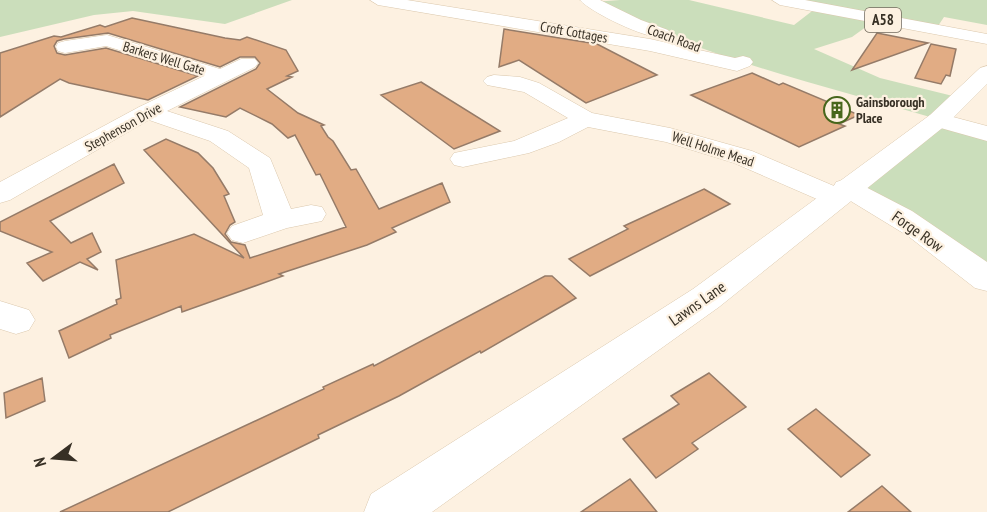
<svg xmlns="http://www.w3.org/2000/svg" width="987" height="512" font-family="'PT Sans Narrow',sans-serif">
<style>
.green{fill:#cbdebb}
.building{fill:#e1ac84;stroke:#957b68;stroke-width:1.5}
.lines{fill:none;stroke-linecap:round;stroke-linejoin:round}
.street-casing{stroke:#dbc8ad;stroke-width:1}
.secondary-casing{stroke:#dbc8ad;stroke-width:1}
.primary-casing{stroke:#dbc8ad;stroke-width:1}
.street{fill:#fff;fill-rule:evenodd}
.secondary{fill:#fff;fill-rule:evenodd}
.primary{fill:#fff;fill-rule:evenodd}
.labels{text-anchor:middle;stroke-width:4.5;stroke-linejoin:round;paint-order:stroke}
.far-street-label{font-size:14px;fill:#373025;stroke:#fdf1e1}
.far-poi-label{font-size:14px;font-weight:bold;fill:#373025;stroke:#fdf1e1;text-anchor:start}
.shield{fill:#fdf1e1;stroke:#726a5d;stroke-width:1.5}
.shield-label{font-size:15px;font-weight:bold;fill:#373025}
.street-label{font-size:16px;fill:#373025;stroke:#fdf1e1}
</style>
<rect width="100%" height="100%" fill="#fdf1e1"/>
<!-- green -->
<path class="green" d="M 0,0 L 292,0 L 225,24 L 133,11 L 94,15 L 0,37 Z
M 620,0 L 689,0 L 794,25 L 816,8 L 877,19 L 852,37 L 814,49 L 880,78 L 961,98 L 938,119 L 987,134 L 987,279 L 846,188 L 937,119 C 822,85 701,57 593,2 Z
M 795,0 L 987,0 L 987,25 L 944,17 L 938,26 Z"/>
<!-- building -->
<path class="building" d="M 132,18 L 225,38 L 240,40 L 247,37 L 286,50 L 298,71 L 287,76 L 292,77 L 267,89 L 298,113 L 324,125 L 321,126 L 328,137 L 333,141 L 351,170 L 356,169 L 379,209 L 442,183 L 450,202 L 392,228 L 396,232 L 367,245 L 279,274 L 283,276 L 182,312 L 181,306 L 110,335 L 111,338 L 69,358 L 59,331 L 117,304 L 116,300 L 121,298 L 116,260 L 194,234 L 244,258 L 144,150 L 166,139 L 198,153 L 213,168 L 229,194 L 224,196 L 235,222 L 230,225 L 225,234 L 231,242 L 245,245 L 250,258 L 346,227 L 320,174 L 316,175 L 295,135 L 288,138 L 272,124 L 240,108 L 226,117 L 180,107 L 256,69 L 260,63 L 255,57 L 240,57 L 220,67 L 108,33 L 64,39 L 57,41 L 54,46 L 57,53 L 65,55 L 106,48 L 198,76 L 148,100 L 69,83 L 60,79 L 0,117 L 0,53 L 54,36 L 61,37 L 100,25 L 105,27 Z
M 504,29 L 597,44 L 657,75 L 586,103 L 519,60 L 499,67 Z
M 877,33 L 928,43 L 852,70 Z
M 931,44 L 956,49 L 950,76 L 946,75 L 941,84 L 915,78 Z
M 752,73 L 779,85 L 783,83 L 859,115 L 839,124 L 845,126 L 799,147 L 691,95 Z
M 421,82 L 500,131 L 454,149 L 381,95 Z
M 114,164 L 124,183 L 50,221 L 71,243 L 92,233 L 101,252 L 87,259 L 98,270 L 80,262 L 43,281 L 27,263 L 52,252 L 0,231 L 0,222 Z
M 704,189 L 730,204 L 590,276 L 569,259 L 628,229 L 624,226 Z
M 545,276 L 552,276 L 576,298 L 481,353 L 480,351 L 399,396 L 318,435 L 319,438 L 168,512 L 60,512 L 324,389 L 323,387 L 373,364 L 374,366 Z
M 709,373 L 746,407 L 692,443 L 698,449 L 656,478 L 623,439 L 679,404 L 671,396 Z
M 42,378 L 45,401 L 6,418 L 4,393 Z
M 816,409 L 870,455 L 841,477 L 788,429 Z
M 630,479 L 657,512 L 581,512 Z
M 882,486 L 911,512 L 848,512 Z"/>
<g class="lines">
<defs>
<path id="street" d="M 370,0 L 407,0 L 650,39 L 735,58 L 743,56 L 750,58 L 753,62 L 750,66 L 737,71 L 650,51 L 378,5 Z
M 580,0 L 600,0 L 641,20 L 668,30 L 671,34 L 668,38 C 652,42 591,13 580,0 Z
M 107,35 L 220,69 L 241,59 L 255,59 L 258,63 L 255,67 L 167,111 L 228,131 L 270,158 L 291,209 L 311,205 L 322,207 L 326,214 L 322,221 L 287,228 L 243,243 L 232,240 L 227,233 L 232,226 L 263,215 L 249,168 L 210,141 L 149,120 L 10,200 L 0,203 L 0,182 L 139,107 L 204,76 L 106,46 L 65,53 L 58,51 L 56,47 L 58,43 L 65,41 Z
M 494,75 L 520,77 L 539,83 L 592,113 L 670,128 L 752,151 L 834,186 L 836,182 L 846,179 L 856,182 L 912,211 L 987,262 L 987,291 L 975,288 L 908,236 L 849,200 L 846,203 L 836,206 L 826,203 L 734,163 L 666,142 L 588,127 L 559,142 L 529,153 L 463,167 L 454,165 L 450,159 L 454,153 L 514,141 L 568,118 L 524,92 L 487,85 L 483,81 L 487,77 Z
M 938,113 L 987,126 L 987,141 L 930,125 L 926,120 L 930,115 Z
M 0,301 L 29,310 L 35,320 L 29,330 L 16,334 L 0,329 Z"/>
<path id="secondary" d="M 987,66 L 987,84 L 946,125 L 719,307 L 432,512 L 364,512 L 371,494 L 693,289 L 930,115 L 980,68 Z"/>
<path id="primary" d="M 772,0 L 805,0 L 987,34 L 987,44 L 780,5 Z"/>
</defs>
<!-- street casing -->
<use href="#street" class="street-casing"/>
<!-- secondary casing -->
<use href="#secondary" class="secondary-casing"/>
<!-- primary casing -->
<use href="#primary" class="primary-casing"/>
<!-- street -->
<use href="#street" class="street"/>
<!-- secondary -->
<use href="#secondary" class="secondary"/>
<!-- primary -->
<use href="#primary" class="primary"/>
</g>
<!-- icons -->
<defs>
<symbol id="building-ring" viewBox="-11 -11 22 22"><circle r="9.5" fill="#fdf1e1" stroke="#47661b" stroke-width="1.5"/><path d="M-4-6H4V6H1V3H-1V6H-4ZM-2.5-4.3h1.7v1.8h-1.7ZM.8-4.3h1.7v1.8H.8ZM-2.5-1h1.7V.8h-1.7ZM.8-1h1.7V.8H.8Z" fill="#47661b"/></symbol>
</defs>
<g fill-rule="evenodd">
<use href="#building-ring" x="822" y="95" width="30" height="30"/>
</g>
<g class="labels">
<!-- far-street labels -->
<g class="far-street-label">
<text transform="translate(574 32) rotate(10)" y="5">Croft Cottages</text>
<text transform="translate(674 38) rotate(20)" y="5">Coach Road</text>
<text transform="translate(164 58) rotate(17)" y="5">Barkers Well Gate</text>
<text transform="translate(123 127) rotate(-29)" y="5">Stephenson Drive</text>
<text transform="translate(713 149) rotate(18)" y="5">Well Holme Mead</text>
</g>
<!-- far-poi labels -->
<g class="far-poi-label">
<text x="856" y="107">Gainsborough<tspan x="856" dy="16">Place</tspan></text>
</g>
<!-- shield labels -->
<rect class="shield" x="865" y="8" width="36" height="24" rx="4.5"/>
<g class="shield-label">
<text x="883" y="25">A58</text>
</g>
<!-- street labels -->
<g class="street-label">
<text transform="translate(918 231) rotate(35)" y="6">Forge Row</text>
<text transform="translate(697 303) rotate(-35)" y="6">Lawns Lane</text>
</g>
</g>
<!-- north arrow -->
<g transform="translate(54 458) rotate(254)" stroke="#fdf1e1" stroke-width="4.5" paint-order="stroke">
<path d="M0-4.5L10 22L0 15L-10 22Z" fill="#373025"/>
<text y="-9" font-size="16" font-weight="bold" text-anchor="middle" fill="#373025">N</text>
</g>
</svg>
